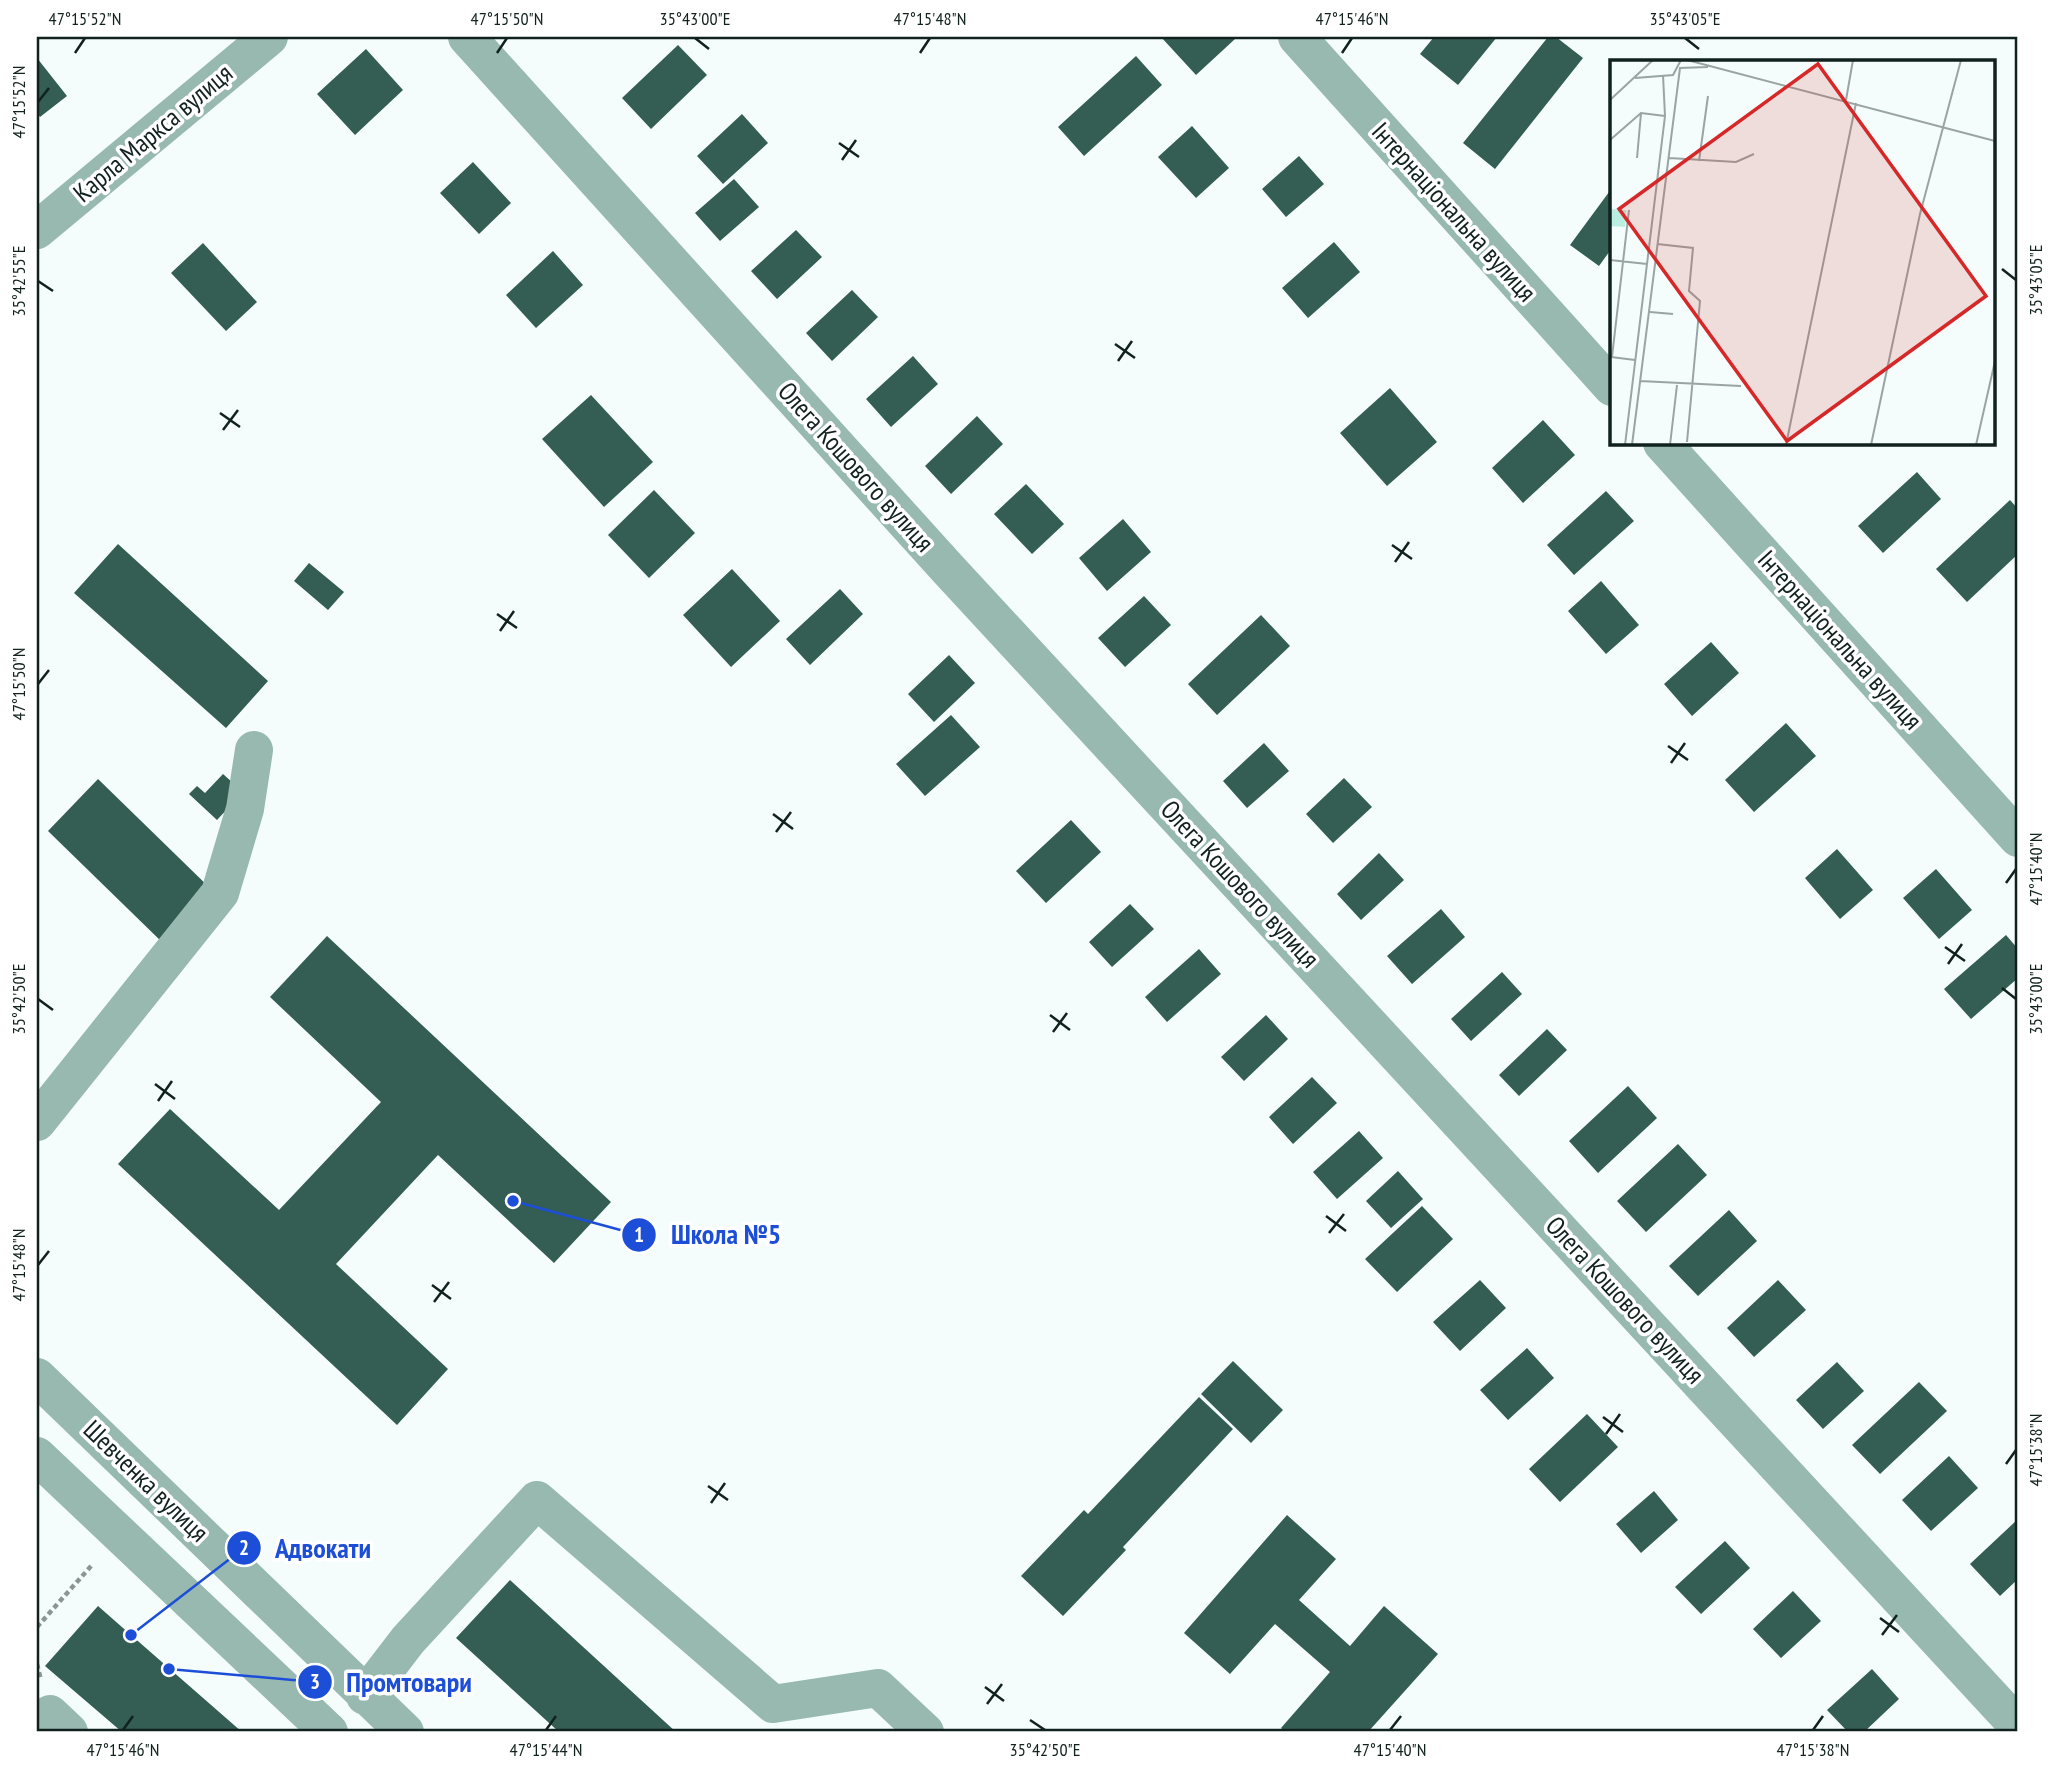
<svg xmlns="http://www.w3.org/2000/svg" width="2055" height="1769" font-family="'PT Sans Narrow',sans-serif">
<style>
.building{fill:#345d53}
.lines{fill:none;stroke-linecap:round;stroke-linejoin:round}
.path{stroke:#899693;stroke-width:4.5;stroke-dasharray:5 3.5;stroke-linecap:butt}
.minor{stroke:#97b9b0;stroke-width:38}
.ticks{fill:none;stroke:#11221e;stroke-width:2.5}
.labels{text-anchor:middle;stroke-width:7;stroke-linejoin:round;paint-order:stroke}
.street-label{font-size:26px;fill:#11221e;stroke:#fff}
.inset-road{fill:none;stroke:#99a5a3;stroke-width:2}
.view{fill:#d62828;fill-opacity:0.15;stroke:#d62828;stroke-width:3.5}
.inset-edge{fill:none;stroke:#11221e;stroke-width:3.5}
.leader{fill:none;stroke:#1d4ed8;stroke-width:2.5}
.callout-dot{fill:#1d4ed8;stroke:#fff;stroke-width:2.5}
.mark-label{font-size:21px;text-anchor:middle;font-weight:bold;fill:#fff}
.callout-label{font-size:28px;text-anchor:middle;font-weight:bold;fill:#1d4ed8;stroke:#fff;stroke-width:7;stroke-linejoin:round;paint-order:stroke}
.neatline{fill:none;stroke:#11221e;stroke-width:2.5}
.ticks-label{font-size:18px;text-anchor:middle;fill:#11221e}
</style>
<rect width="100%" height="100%" fill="#f4fdfb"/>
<!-- building -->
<path class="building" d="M 1161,37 L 1233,37 L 1235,39 L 1196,75 Z
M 1434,37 L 1497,37 L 1458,85 L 1420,54 Z
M 1548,37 L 1556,37 L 1583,58 L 1495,169 L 1463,143 Z
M 678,45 L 707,75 L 651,129 L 622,98 Z
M 366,49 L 403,90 L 355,135 L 317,94 Z
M 1136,56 L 1162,85 L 1084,156 L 1058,127 Z
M 37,58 L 67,96 L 40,117 L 37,113 Z
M 742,114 L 768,143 L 723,184 L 697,156 Z
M 1192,126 L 1229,168 L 1196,198 L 1158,157 Z
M 1299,156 L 1324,184 L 1286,217 L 1262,189 Z
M 473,162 L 511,203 L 479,234 L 440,193 Z
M 734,179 L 759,207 L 720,241 L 695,213 Z
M 1612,188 L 1612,248 L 1599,266 L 1570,245 Z
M 796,230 L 822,257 L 777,299 L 751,271 Z
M 1334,242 L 1360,272 L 1308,318 L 1282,288 Z
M 203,243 L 257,302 L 226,331 L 171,273 Z
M 553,251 L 583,285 L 536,328 L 506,295 Z
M 852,290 L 878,317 L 832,361 L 806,333 Z
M 913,356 L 938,384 L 891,427 L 866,399 Z
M 1390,388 L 1437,442 L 1387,486 L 1340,433 Z
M 591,395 L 653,462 L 604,507 L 542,439 Z
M 977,416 L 1003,444 L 951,494 L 925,466 Z
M 1543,420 L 1575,455 L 1523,503 L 1492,468 Z
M 1917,472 L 1941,499 L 1883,553 L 1858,526 Z
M 1026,484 L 1064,524 L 1032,554 L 994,514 Z
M 654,490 L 695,533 L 649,578 L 608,535 Z
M 1606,491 L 1634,521 L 1574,575 L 1547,545 Z
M 2010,500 L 2018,509 L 2018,554 L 1967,602 L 1936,569 Z
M 1123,519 L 1151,552 L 1107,591 L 1079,558 Z
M 118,544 L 268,681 L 226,728 L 74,593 Z
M 309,563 L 344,592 L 328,610 L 294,581 Z
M 732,569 L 780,621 L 731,667 L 683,615 Z
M 1601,581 L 1639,625 L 1606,654 L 1568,611 Z
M 840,589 L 863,614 L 810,665 L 786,639 Z
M 1144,596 L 1171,625 L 1125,667 L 1098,638 Z
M 1261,615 L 1290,646 L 1217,715 L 1188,684 Z
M 1711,642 L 1739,673 L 1692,716 L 1664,684 Z
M 949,655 L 975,683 L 934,722 L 908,694 Z
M 951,715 L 980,747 L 925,796 L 896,764 Z
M 1786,723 L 1816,756 L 1754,812 L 1725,780 Z
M 1264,743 L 1289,771 L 1247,808 L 1223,781 Z
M 223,774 L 243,792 L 217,820 L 189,794 L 197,786 L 205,793 Z
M 1344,778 L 1372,807 L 1333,843 L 1306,814 Z
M 98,779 L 215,893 L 165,945 L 48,831 Z
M 1071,820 L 1101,852 L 1046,903 L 1016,871 Z
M 1837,849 L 1873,890 L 1840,919 L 1805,878 Z
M 1379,853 L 1404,880 L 1361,920 L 1337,894 Z
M 1936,869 L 1972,910 L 1939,939 L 1903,898 Z
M 1130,904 L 1154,929 L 1112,967 L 1089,942 Z
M 1441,909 L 1465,937 L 1412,984 L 1387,956 Z
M 2006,935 L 2018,949 L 2018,978 L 1971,1019 L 1944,989 Z
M 327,936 L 611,1202 L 554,1263 L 438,1155 L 336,1264 L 448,1369 L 397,1425 L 118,1164 L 170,1109 L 279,1210 L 381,1102 L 270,997 Z
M 1199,949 L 1221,974 L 1167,1022 L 1145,997 Z
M 1502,972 L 1522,994 L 1471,1041 L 1451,1019 Z
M 1266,1015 L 1288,1039 L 1244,1081 L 1221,1057 Z
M 1547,1029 L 1567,1050 L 1519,1096 L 1499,1075 Z
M 1312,1077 L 1337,1103 L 1293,1144 L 1269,1117 Z
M 1628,1086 L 1657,1118 L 1598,1173 L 1569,1141 Z
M 1359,1131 L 1383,1158 L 1337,1199 L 1313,1172 Z
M 1678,1144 L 1707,1175 L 1646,1232 L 1617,1201 Z
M 1398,1171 L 1423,1199 L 1391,1228 L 1366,1201 Z
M 1422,1206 L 1453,1239 L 1397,1292 L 1365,1259 Z
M 1729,1210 L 1757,1241 L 1698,1296 L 1669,1266 Z
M 1480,1280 L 1506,1308 L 1460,1351 L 1433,1322 Z
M 1778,1280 L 1806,1310 L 1754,1357 L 1727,1328 Z
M 1527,1348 L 1554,1378 L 1508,1420 L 1480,1390 Z
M 1233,1361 L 1283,1410 L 1251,1443 L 1201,1394 Z
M 1837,1362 L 1864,1391 L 1823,1429 L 1796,1400 Z
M 1919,1382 L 1947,1411 L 1880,1474 L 1852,1445 Z
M 1199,1397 L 1233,1429 L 1123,1547 L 1126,1550 L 1063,1616 L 1021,1576 L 1084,1510 L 1088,1514 Z
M 1587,1414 L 1618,1447 L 1560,1502 L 1529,1469 Z
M 1949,1456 L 1978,1488 L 1931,1531 L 1902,1500 Z
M 1654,1491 L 1678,1520 L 1641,1553 L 1616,1524 Z
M 1287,1515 L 1336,1559 L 1299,1600 L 1350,1646 L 1384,1606 L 1438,1654 L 1368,1732 L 1285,1732 L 1281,1728 L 1330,1672 L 1275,1624 L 1230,1674 L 1184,1633 Z
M 2018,1519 L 2018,1579 L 2000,1596 L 1970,1564 Z
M 1725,1541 L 1750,1568 L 1701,1614 L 1675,1587 Z
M 510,1580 L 676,1732 L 559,1732 L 456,1638 Z
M 1793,1591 L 1821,1621 L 1781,1658 L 1753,1629 Z
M 98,1606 L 131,1635 L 242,1732 L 122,1732 L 45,1666 Z
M 1872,1669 L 1899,1699 L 1864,1732 L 1848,1732 L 1827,1710 Z"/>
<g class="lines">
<!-- path -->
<path class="path" d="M 37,1627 L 92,1565
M 37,1664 L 41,1680"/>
<!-- minor -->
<path class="minor" d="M 467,37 L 948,569 L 2018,1726
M 1297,37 L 1612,387
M 37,230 L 269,37
M 1662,443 L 2018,838
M 37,1122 L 220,893 L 245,809 L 254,750
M 37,1377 L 405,1732
M 37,1456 L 329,1732
M 365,1696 L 408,1640 L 537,1500 L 773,1704 L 878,1688 L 925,1732
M 50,1714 L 69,1732"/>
</g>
<!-- ticks -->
<path class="ticks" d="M 695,38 L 709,49M 1685,38 L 1699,49M 75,53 L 85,38M 497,53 L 507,38M 920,53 L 930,38M 1342,53 L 1352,38M 38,102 L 49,88M 839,143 L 859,157M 842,160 L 856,140M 2002,269 L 2016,280M 38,281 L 53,291M 1115,344 L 1135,358M 1118,361 L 1132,341M 220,413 L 240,427M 223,430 L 238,410M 1392,545 L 1412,559M 1395,562 L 1409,542M 497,614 L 517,628M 500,631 L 514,611M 38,684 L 49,670M 1668,746 L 1688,760M 1671,763 L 1685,743M 773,814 L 793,829M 776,832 L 791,812M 2006,883 L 2016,869M 1945,947 L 1965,961M 1948,964 L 1962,944M 2002,988 L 2016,999M 38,999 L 53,1010M 1050,1015 L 1070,1030M 1053,1032 L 1067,1013M 155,1084 L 175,1099M 158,1101 L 172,1081M 1326,1216 L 1346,1231M 1329,1233 L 1344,1214M 38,1265 L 49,1251M 432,1285 L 451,1299M 434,1302 L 449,1282M 1603,1417 L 1623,1432M 1606,1434 L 1620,1414M 2006,1464 L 2016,1450M 708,1486 L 728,1500M 711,1503 L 725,1483M 1880,1618 L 1899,1632M 1882,1635 L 1897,1615M 985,1687 L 1004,1701M 987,1704 L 1002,1684M 1030,1720 L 1045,1730M 123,1730 L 133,1716M 546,1730 L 556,1716M 1390,1730 L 1401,1716M 1813,1730 L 1823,1716"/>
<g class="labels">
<!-- street labels -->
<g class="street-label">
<text transform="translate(153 133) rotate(-40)" y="9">Карла Маркса вулиця</text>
<text transform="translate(1454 212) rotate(48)" y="9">Інтернаціональна вулиця</text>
<text transform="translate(856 467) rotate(48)" y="9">Олега Кошового вулиця</text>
<text transform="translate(1840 640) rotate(48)" y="9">Інтернаціональна вулиця</text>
<text transform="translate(1240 884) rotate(47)" y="9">Олега Кошового вулиця</text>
<text transform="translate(1625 1300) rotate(47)" y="9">Олега Кошового вулиця</text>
<text transform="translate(146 1481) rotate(44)" y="9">Шевченка вулиця</text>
</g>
</g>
<!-- overview -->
<g transform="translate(1610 60)">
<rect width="385" height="385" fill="#f4fdfb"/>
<path d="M 1,149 L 16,150 L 15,167 L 0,166 Z" fill="#b9eee0"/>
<path class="inset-road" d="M 77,0 L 385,81M 25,18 L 63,15 L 71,0M 0,40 L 43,0M 236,40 L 243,0M 0,80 L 31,53 L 55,56M 27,98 L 31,53M 59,98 L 126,102 L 144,94M 89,101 L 98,36M 47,184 L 83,188 L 79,231 L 90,241 L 77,382M 0,200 L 37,204M 40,252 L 63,254M 1,297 L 25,300M 2,297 L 19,150M 30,321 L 131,326M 15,385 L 55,56 L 53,15M 22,385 L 70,8 L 98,7M 60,385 L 67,325M 176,385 L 246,43M 261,385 L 310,154 L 351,0M 366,385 L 385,301"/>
<path class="view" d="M 208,4 L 376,236 L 177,381 L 9,149 Z"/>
<rect width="385" height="385" class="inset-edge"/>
</g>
<!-- callouts -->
<path class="leader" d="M513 1201L639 1235M131 1635L244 1548M169 1669L315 1682"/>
<g class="callout-dot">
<circle cx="513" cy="1201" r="7"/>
<circle cx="131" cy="1635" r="7"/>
<circle cx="169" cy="1669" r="7"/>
<circle cx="639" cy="1235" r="18"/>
<circle cx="244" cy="1548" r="18"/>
<circle cx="315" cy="1682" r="18"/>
</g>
<g class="mark-label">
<text x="639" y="1242">1</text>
<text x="244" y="1555">2</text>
<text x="315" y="1689">3</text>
</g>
<g class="callout-label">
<text x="726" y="1244">Школа №5</text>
<text x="323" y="1558">Адвокати</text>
<text x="409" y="1692">Промтовари</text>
</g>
<!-- border -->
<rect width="2055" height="1769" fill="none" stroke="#ffffff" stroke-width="77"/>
<rect x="38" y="38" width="1978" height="1692" class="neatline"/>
<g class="ticks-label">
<text x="85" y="25">47°15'52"N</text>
<text x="507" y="25">47°15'50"N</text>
<text x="695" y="25">35°43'00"E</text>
<text x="930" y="25">47°15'48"N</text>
<text x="1352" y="25">47°15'46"N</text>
<text x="1685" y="25">35°43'05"E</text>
<text transform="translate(19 102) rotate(-90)" y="6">47°15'52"N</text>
<text transform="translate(2036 280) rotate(-90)" y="6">35°43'05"E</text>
<text transform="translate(19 281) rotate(-90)" y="6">35°42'55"E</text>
<text transform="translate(19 684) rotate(-90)" y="6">47°15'50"N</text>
<text transform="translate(2036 869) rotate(-90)" y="6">47°15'40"N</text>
<text transform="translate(2036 999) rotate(-90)" y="6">35°43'00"E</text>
<text transform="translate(19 999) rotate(-90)" y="6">35°42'50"E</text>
<text transform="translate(19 1265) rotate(-90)" y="6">47°15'48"N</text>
<text transform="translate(2036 1450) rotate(-90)" y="6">47°15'38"N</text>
<text x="123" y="1756">47°15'46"N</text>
<text x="546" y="1756">47°15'44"N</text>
<text x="1045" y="1756">35°42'50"E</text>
<text x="1390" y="1756">47°15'40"N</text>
<text x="1813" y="1756">47°15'38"N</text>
</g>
</svg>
